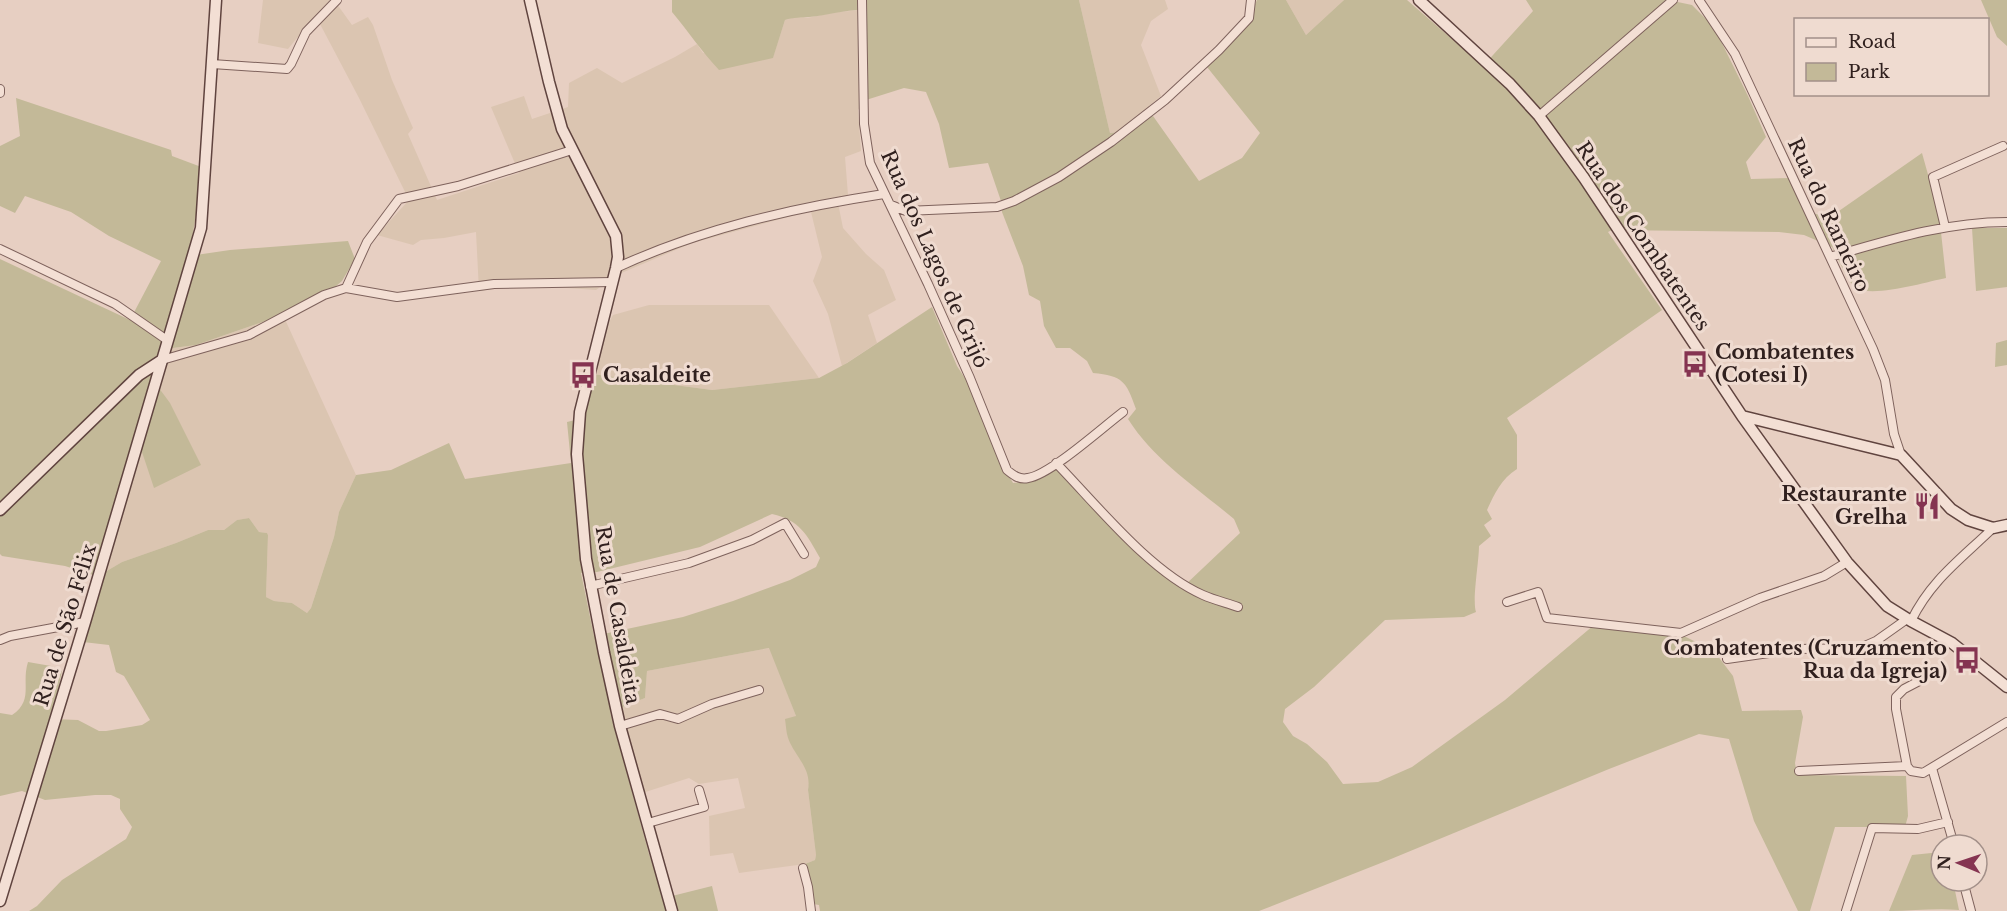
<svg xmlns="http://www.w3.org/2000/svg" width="2007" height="911" font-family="'Libre Baskerville',serif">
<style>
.farmland{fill:#dbc5b1}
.green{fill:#c3b998;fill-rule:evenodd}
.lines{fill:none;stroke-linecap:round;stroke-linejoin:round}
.street-casing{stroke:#7e625c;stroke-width:10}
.secondary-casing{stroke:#60443f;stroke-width:13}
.street{stroke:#f3dfd4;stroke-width:8}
.secondary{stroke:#f3dfd4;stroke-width:10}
.labels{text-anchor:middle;stroke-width:6;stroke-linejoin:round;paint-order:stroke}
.street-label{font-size:20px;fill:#30201e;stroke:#efdbd0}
.poi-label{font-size:20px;font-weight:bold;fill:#30201e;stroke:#efdbd0;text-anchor:start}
</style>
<rect width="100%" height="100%" fill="#e7cfc2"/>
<!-- farmland -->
<path class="farmland" d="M 263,0 L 334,0 L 352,25 L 368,17 L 373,25 L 392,80 L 413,128 L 408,134 L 437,200 L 519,173 L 491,107 L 524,96 L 532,119 L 568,107 L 569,83 L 597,68 L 622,83 L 675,57 L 697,44 L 703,53 L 773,57 L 785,20 L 796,17 L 807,18 L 836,12 L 867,10 L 866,100 L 858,110 L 861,151 L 845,157 L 848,195 L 837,198 L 843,228 L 866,254 L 884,270 L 896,300 L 868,315 L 877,343 L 842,366 L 828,314 L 813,281 L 822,257 L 811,212 L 788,217 L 692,243 L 619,274 L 596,290 L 524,285 L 479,291 L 476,232 L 444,238 L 421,240 L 413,245 L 377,235 L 409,200 L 359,98 L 320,24 L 297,38 L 288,49 L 258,43 Z
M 1079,0 L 1165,0 L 1168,9 L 1151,21 L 1141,45 L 1161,96 L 1149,106 L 1153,116 L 1121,132 L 1110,133 Z
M 1286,0 L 1344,0 L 1306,35 Z
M 649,305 L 769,305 L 819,378 L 712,390 L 592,374 L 599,341 L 613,315 Z
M 283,315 L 356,475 L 339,512 L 334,537 L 311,608 L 307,613 L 292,603 L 274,601 L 266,597 L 268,535 L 267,533 L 259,532 L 249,518 L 237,520 L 224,530 L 208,530 L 176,543 L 122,562 L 105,572 L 158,356 L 173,348 L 196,345 Z
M 770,648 L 796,716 L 788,738 L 806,768 L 810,780 L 808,790 L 816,855 L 815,860 L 805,864 L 739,873 L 733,853 L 710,856 L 709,816 L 745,808 L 738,778 L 699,784 L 689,778 L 633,796 L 610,712 L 645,698 L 647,671 Z"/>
<!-- green -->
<path class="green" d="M 672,0 L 1079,0 L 1110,133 L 1121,132 L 1153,116 L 1199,181 L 1242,158 L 1260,133 L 1207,67 L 1245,26 L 1257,0 L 1286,0 L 1306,35 L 1344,0 L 1407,0 L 1483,66 L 1533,11 L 1526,0 L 1668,0 L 1692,5 L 1714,27 L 1748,96 L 1766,137 L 1746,162 L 1751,179 L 1794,178 L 1809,212 L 1820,215 L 1836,213 L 1922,153 L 1939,214 L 1946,278 C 1926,282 1873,298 1856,288 C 1847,282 1838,257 1832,247 L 1804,235 L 1779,232 L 1612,230 L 1608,232 L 1662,310 L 1507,418 L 1517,435 L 1517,469 C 1501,479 1495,493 1487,510 L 1492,519 L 1484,525 L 1491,536 L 1479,546 C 1479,562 1472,600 1476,612 L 1464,617 L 1385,620 L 1314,687 L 1285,709 L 1283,722 L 1293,736 L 1307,744 L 1327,762 L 1343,784 L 1378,782 L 1412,767 L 1505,700 L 1594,625 L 1674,631 L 1714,651 L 1733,676 L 1742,711 L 1801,710 L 1803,717 L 1795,763 L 1797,775 L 1906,776 L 1908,816 L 1905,827 L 1835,827 L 1810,911 L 1798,911 L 1754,821 L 1729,739 L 1699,734 L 1609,769 L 1391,859 L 1259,911 L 820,911 L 819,905 L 813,904 L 810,879 L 805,864 L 815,860 L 816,855 L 808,790 C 812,768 795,757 788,738 C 786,732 786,725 785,719 L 796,716 L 769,648 L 647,671 L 645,698 L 610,712 L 649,854 L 664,898 L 712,886 L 718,911 L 29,911 L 37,906 L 62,880 L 126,839 L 132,827 L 120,809 L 120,799 L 111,795 L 95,795 L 45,800 L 22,791 L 0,796 L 0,713 L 12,715 C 34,700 21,684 28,662 L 51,666 L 62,671 L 52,719 L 78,720 L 99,731 L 106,731 L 142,725 L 150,720 L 124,676 L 116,672 L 109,645 L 83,642 L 75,637 L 93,575 L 65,566 L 2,556 L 0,554 L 0,259 L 130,320 L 161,261 L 109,236 L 71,212 L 25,196 L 15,213 L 0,206 L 0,146 L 20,136 L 16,98 L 171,150 L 172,156 L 204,168 L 189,256 L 230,250 L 348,241 L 355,259 L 342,281 L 329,292 L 286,314 L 196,345 L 173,348 L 158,356 L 153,380 L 170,403 L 201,465 L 154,488 L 137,437 L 105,572 L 122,562 L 176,543 L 208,530 L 224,530 L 237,520 L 249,518 L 259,532 L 267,533 L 268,535 L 266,597 L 274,601 L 292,603 L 307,613 L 311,608 L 334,537 L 339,512 L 356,475 L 391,470 L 449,443 L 465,479 L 571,463 L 567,422 L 583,418 L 592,374 L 712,390 L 819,378 L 847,363 L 932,307 L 957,366 L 970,386 L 1001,462 L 1013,483 L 1023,482 L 1056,468 L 1122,536 L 1184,586 L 1240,533 L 1234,519 C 1197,488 1154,460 1128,419 L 1136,409 C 1126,381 1123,376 1093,373 L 1087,361 L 1070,348 L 1056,348 L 1044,326 L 1040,301 L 1029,295 L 1023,266 L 1002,212 L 1001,201 L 988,163 L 949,168 L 939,124 L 926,92 L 904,88 L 866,100 L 867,10 C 847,9 829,15 809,17 C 801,18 794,17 785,20 L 773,58 L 719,70 C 702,52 688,31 672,12 ZM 772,514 C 800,520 807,535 820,558 L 816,567 L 790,580 L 733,601 L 683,617 L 594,636 L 581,573 L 597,572 L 700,547 Z
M 1981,0 L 2007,0 L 2007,46 L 1997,37 Z
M 1972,228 L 2007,228 L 2007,287 L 1976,291 Z
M 2007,340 L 2007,365 L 1995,367 L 1996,343 Z
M 1941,852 L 1941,881 L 1953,881 L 1959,910 C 1936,908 1912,911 1889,911 L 1912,855 Z"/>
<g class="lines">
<defs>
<path id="street" d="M 862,0 L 864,124 L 870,163 L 928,284 L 970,378 L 1007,470 C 1013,475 1019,480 1028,478 C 1050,475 1103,427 1123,412
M 1699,0 L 1735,54 L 1873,349 L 1885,380 L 1894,434 L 1901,455
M 212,64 L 287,69 L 291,64 L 306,32 L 337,0
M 0,89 L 0,93
M 1539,116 L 1673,0
M 891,205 L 906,211 L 997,207 L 1014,201 L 1059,177 L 1111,142 L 1165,100 L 1219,50 L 1249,18 L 1251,0
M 1945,227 L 1933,177 L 2003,146
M 0,249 L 115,304 L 167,340
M 1830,257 C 1889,240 1945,222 2007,222
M 616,268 C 700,229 792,208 884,194
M 346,288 L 367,242 L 399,199 L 458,186 L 572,150
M 162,360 L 249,335 L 324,295 L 346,288 L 397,297 L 494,284 L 612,282
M 1056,463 C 1097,505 1150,572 1203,595 C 1214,600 1227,603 1238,607
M 590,586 L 689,563 L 752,540 L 785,523 L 804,554
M 1507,602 L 1538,592 L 1547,618 L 1681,633 L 1760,598 L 1824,576 L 1847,562
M 1911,621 C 1931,580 1961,559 1993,528
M 0,640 L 10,636 L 85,622
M 1727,659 L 1797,649 L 1860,648 L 1876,641 L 1907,619
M 1925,678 L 1904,689 L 1896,697 L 1896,709 L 1907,766 L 1911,771 L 1923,773 L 2007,722
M 620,726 L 660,714 L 678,719 L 712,704 L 759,690
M 1932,768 L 1954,845
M 1799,771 L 1907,766
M 648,823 L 704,807 L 699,790
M 803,868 L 808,887 L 811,911
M 1963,881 L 1971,911
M 1846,911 L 1872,828 L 1918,829 L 1948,822"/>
<path id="secondary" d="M 530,0 L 549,82 L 562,129 L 616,236 L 618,257 L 616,268 L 580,412 L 577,454 L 586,559 L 604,653 L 620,726 L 672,911
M 1419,0 L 1510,84 L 1539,116 L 1584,178 L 1742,416 L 1847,562 L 1887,606 L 1911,621 L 1952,643 L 2007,687
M 1742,416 L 1901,455 L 1951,509 L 1968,520 L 1993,528 L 2007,525
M 0,510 L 139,375 L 162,360
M 0,901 L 85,622 L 201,228 L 216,0"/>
</defs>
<!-- street casing -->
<use href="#street" class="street-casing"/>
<!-- secondary casing -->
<use href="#secondary" class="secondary-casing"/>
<!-- street -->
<use href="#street" class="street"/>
<!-- secondary -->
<use href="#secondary" class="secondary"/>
</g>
<!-- icons -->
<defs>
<symbol id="bus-bare" viewBox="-9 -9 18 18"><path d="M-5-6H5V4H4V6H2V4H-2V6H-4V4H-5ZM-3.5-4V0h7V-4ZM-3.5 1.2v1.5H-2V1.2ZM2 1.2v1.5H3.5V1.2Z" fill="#853451" stroke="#efdbd0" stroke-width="2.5" paint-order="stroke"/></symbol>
<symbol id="restaurant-bare" viewBox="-9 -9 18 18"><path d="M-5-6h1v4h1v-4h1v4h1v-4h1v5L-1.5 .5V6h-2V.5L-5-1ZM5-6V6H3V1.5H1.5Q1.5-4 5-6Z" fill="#853451" stroke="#efdbd0" stroke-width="2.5" paint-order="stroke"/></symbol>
</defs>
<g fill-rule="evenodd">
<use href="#bus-bare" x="1676" y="345" width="38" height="38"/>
<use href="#bus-bare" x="564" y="356" width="38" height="38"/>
<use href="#restaurant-bare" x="1908" y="487" width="38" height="38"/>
<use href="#bus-bare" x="1948" y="641" width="38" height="38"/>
</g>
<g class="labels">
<!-- street labels -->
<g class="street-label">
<text transform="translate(1829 215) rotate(65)" y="7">Rua do Rameiro</text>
<text transform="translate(1643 236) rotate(56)" y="7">Rua dos Combatentes</text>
<text transform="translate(935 259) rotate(66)" y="7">Rua dos Lagos de Grijó</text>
<text transform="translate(618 615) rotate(80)" y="7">Rua de Casaldeita</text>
<text transform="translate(65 625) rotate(-73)" y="7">Rua de São Félix</text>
</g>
<!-- poi labels -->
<g class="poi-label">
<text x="1715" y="359">Combatentes<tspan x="1715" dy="23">(Cotesi I)</tspan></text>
<text x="603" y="382">Casaldeite</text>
<text x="1907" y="501" text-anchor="end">Restaurante<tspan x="1907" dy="23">Grelha</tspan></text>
<text x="1947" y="655" text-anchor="end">Combatentes (Cruzamento<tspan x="1947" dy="23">Rua da Igreja)</tspan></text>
</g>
</g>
<!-- legend -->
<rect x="1794" y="18" width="195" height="78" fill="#efdbd0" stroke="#a39089" stroke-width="1.5"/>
<rect x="1806" y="38" width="30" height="9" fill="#f3dfd4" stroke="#a39089" stroke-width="1.5"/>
<text x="1848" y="48" font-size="18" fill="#30201e">Road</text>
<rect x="1806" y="63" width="30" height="18" fill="#c3b998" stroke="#a39089" stroke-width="1.5"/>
<text x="1848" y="78" font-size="18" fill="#30201e">Park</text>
<!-- north arrow -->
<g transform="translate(1959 863) rotate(272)"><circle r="28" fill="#efdbd0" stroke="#a39089" stroke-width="1.5"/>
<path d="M0-4.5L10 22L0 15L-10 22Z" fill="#853451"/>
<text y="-9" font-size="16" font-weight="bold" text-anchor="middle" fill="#30201e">N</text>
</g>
</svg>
